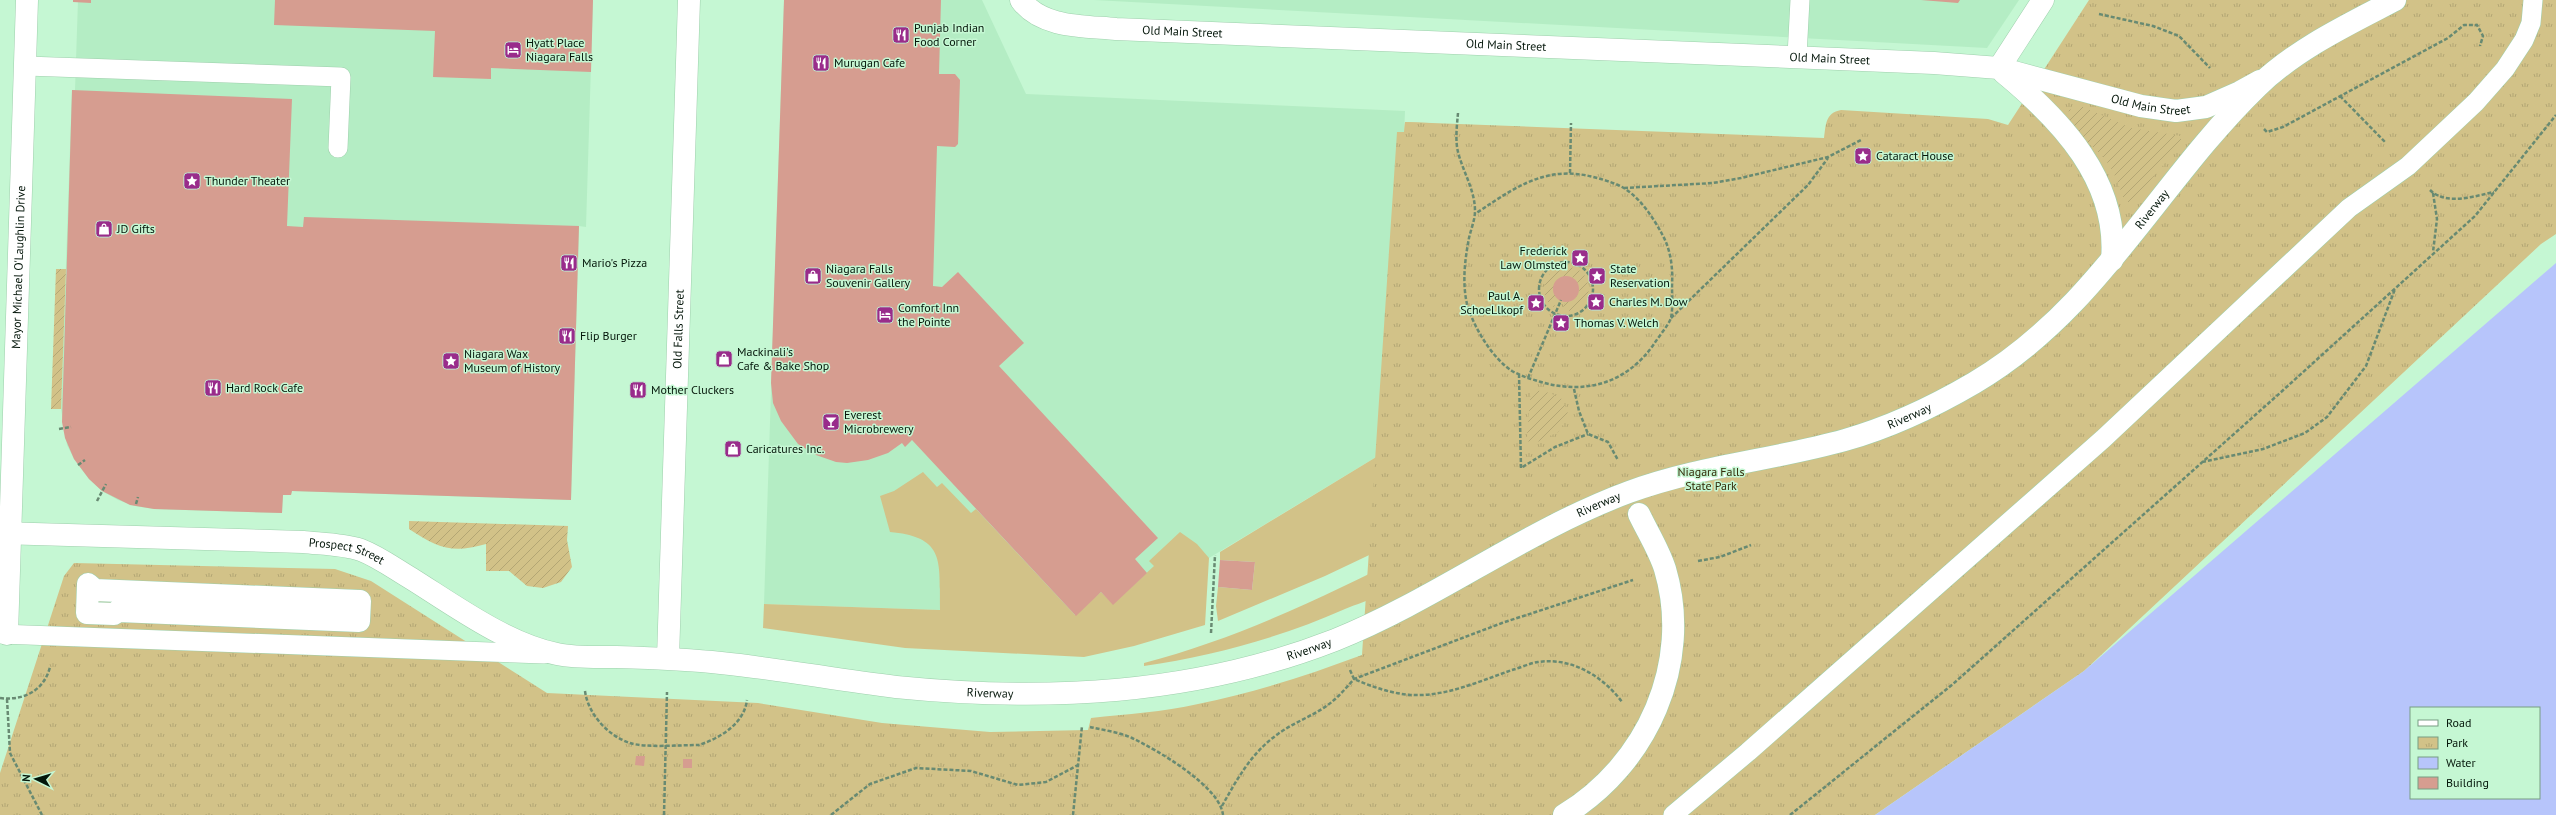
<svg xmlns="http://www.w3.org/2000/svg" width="2556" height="815" font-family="'PT Sans',sans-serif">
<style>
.built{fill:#b4edc4}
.grass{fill:#d2c288}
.park{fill:url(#park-tufts)}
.garden{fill:url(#garden-furrows)}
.water{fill:#b7c5fb;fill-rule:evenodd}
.building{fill:#d69d90}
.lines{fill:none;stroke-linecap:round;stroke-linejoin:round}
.service-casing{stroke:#9ecfac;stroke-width:20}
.pedestrian-casing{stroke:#9ecfac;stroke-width:23}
.minor-casing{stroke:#9ecfac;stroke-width:23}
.tertiary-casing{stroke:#9ecfac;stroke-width:23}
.secondary-casing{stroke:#9ecfac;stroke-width:23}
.path{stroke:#688a72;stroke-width:2.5;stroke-dasharray:4 2;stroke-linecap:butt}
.service{stroke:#fff;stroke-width:19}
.pedestrian{stroke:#fff;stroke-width:22}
.minor{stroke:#fff;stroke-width:22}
.tertiary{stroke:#fff;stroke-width:22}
.secondary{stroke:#fff;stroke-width:22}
.labels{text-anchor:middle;stroke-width:3;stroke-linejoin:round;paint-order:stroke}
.poi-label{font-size:12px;fill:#04160a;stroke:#c5f7d3;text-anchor:start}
.street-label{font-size:12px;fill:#04160a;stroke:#c5f7d3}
.park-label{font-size:12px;fill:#342b09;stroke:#c5f7d3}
</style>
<defs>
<pattern id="park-tufts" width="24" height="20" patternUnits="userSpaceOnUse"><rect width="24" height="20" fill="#d2c288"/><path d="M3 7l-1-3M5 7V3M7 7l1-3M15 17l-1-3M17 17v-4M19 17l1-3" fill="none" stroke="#b3a674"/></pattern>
<pattern id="garden-furrows" width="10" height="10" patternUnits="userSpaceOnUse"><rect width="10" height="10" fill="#d2c288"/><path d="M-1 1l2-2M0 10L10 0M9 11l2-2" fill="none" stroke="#b3a674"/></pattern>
</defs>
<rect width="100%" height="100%" fill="#c5f7d3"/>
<!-- built -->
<path class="built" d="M 78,0 L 593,0 L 586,227 L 579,226 L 571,500 L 292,491 L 291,495 L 283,495 L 282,513 L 154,509 L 135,506 L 118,500 L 102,491 L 89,479 L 74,459 L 67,445 L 61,409 L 72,90 L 75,90 Z
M 784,0 L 982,0 L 1026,94 L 1405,111 L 1391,448 L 1209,558 L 1111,625 L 940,610 L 764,604 Z
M 1094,0 L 2019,0 L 1987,48 Z"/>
<!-- grass -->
<path class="grass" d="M 1405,122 L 1429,123 L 1384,548 L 1325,576 L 1218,621 L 1216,606 L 1218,587 L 1252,590 L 1255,562 L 1220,560 L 1220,552 L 1391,448 Z
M 923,472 L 937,487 L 942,483 L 971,513 L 976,509 L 1075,615 L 1101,592 L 1113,604 L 1154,566 L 1149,561 L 1180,532 L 1197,544 L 1209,558 L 1205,625 L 1134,646 L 1084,657 L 905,648 L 763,628 L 764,604 L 940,610 C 939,563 947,537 890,532 L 880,496 L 894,491 Z
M 1413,552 C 1404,563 1390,586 1379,594 C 1370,601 1356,604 1345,609 C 1282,637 1213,656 1144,666 L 1144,663 C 1239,638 1326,596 1413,552 Z"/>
<!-- park -->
<path class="park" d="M 2089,0 L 2556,0 L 2556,234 L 2541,244 L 2084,671 L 1875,815 L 0,815 L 0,773 L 64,576 L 74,563 L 335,569 L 371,581 L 547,693 L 758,703 L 882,723 L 990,732 L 1088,730 L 1091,718 C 1127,714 1163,712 1198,704 C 1254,693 1308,675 1362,655 L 1397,132 L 1404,132 L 1405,122 L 1824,138 C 1826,125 1825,113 1841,110 L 1988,119 L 2008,125 Z"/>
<!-- garden -->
<path class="garden" d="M 2081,106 L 2131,128 L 2181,136 L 2181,144 L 2132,202 L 2125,202 C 2119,186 2114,169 2103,157 C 2091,144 2077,136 2067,122 L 2069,110 Z
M 1566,265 L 1583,272 L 1590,288 L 1582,306 L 1566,312 L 1562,311 L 1565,302 L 1576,298 L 1580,289 L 1576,279 L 1567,275 L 1557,280 L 1553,289 L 1557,299 L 1554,307 L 1549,305 L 1543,289 L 1551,272 Z
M 56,269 L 66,269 L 61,409 L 51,409 Z
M 1531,389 L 1550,393 L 1562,399 L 1569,416 L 1558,432 L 1533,444 L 1529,443 L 1527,436 Z
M 409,521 L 568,526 L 567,540 L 572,567 L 561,582 L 543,588 L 527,586 L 509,571 L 486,571 L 486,544 C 452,554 438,548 409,529 Z"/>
<!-- water -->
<path class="water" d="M 2556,263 L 2556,815 L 1875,815 L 2084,671 ZM 2411,708 L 2539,708 L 2539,798 L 2411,798 Z"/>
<!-- building -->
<path class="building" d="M 73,0 L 91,0 L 91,3 L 73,2 Z
M 275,0 L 593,0 L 591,72 L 491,68 L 491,79 L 433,77 L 435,31 L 274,25 Z
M 784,0 L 941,0 L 939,74 L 955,74 L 960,80 L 958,144 L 955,147 L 937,146 L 933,286 L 942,287 L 958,272 L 1024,343 L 999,366 L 1158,538 L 1135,559 L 1147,573 L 1113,605 L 1101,592 L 1076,616 L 912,440 L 905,447 L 902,443 L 888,453 L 868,460 L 847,463 L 836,462 L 816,455 L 798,444 L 781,421 L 773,403 L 771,383 Z
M 1921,0 L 1960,0 L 1958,3 Z
M 72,90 L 292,99 L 287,226 L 303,227 L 304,217 L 579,226 L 571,500 L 292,491 L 291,495 L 283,495 L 282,513 L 154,509 L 130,505 L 102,491 L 89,479 L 74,459 L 65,438 L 62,422 Z
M1553 289a13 13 0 1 1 26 0a13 13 0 1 1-26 0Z
M 1220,560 L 1255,562 L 1252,590 L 1218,587 Z
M 636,756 L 645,756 L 644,766 L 635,765 Z
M 683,759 L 692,759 L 692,768 L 683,768 Z"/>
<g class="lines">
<defs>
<path id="service" d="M 1797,56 L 1800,0
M 26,66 L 341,77 L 338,148
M 0,634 L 544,654
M 1673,815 L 1748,752 L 2103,439 L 2349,208 L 2408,166 L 2476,102 L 2505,69 L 2524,40 L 2531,23 L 2533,0"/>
<path id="pedestrian" d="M 88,584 L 95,590 L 360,601 L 359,621 L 118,611 L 114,614 L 87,613 Z
M 1564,815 C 1647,765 1693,663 1665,569 C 1659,550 1647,531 1639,514"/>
<g id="minor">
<path d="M 1999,68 L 2043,0"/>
<path id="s1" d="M 7,634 L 27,0"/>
<path id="s2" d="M 668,658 L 689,0"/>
</g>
<g id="tertiary">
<path id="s3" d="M 1021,0 C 1041,28 1085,26 1116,29 L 1934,63 L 1999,68 L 2141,106 L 2176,111 L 2206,107 L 2240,92 L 2260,81"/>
<path d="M 2004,73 C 2061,120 2119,181 2112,260"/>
</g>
<g id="secondary">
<path id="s4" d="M 0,533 L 303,542 C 322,544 343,544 361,550 C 379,557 395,569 412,579 C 455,606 507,644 557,654 C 576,658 596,657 616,657 C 651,658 686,659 721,663 C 780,669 837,680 896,687 C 1045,702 1194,695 1335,640 C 1437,599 1526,530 1629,492 C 1699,466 1774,460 1845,440 C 1891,427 1933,407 1974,383 C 2097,311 2158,183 2257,87 C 2296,49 2347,25 2395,0"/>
</g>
</defs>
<!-- service casing -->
<use href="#service" class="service-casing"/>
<!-- pedestrian casing -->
<use href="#pedestrian" class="pedestrian-casing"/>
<!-- minor casing -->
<use href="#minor" class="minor-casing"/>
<!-- tertiary casing -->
<use href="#tertiary" class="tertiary-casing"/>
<!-- secondary casing -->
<use href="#secondary" class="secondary-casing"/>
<!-- path -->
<path class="path" d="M 2099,14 L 2153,26 L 2179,36 L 2210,68
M 2340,96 L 2385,142
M 1458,113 C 1457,125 1455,140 1458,152 C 1463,172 1475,190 1475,211 C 1475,220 1471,229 1469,238 C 1465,259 1462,282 1467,304 C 1473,326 1492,358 1512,371 C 1521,376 1531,379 1541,382 C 1586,395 1627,383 1654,344 C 1659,336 1668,326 1671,318 C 1673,308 1672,296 1672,286 C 1673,268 1671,250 1662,234 C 1653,217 1637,193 1618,185 C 1556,160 1527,179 1475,214
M 2264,129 L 2267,132 L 2283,127 L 2448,38 L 2464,25 L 2477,25 L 2483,36 L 2480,46
M 1570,173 L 1571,123
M 1624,188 L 1713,183 L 1741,178 L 1828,157 L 1861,140
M 2430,190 C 2446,206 2475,196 2494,192
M 2433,193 L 2437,219 L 2433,252
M1539 289a27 27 0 1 1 54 0a27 27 0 1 1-54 0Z
M 1671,318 L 1808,185 L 1828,158
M 1519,374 L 1521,468 L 1555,447 L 1588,434
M 1528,378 L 1561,300
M 1574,389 L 1579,411 L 1588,434 L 1608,442 L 1618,460
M 59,429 L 71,427
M 2202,462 L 2263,449 L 2305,433 L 2327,417 L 2366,366 L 2395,289
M 78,465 L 85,460
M 97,501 L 106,484
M 136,504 L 138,497
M 1698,561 L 1720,557 L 1751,545
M 1211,633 L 1215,555
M 1350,670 L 1354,679 C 1375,688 1398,696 1421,695 C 1452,694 1483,680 1512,670 C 1520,668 1530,663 1538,662 C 1571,657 1603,676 1622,702
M 585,691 C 588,714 608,736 630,743 C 645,748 681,745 699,745 C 720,738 744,724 747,700
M 0,698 C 23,701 44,691 50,667
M 7,699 L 10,753 L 42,815
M 1090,727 C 1103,730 1119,732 1132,738 C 1157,750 1220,786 1223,815
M 1222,806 C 1237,779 1252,752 1278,734 C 1293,723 1310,717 1325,707 C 1337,699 1345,689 1354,679 L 1502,623 L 1633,580
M 664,815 L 667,692
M 831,815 L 870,784 L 916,768 L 971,771 L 1018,785 L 1046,782 L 1080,764
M 1073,815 L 1082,726
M 1790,815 L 1953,684 L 2280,393 L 2475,216 L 2556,115"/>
<!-- service -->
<use href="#service" class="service"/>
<!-- pedestrian -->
<use href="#pedestrian" class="pedestrian"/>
<!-- minor -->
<use href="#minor" class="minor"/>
<!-- tertiary -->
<use href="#tertiary" class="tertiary"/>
<!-- secondary -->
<use href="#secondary" class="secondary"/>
</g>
<!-- icons -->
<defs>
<symbol id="restaurant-square" viewBox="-11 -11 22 22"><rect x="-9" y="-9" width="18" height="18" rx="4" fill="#992c8b" stroke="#c5f7d3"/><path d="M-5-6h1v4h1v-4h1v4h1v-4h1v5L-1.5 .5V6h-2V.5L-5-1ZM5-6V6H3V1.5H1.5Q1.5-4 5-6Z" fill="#fff"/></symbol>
<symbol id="hotel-square" viewBox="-11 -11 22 22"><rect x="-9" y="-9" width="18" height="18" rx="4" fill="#992c8b" stroke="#c5f7d3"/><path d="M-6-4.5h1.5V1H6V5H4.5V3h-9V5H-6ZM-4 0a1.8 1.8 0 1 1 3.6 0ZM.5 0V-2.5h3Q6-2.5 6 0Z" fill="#fff"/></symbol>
<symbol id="sight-square" viewBox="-11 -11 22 22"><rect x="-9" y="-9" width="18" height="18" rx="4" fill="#992c8b" stroke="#c5f7d3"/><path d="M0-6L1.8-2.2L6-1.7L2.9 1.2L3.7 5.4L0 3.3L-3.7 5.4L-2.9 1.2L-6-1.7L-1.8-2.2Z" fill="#fff"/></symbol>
<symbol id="shop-square" viewBox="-11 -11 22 22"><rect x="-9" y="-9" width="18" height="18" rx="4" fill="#992c8b" stroke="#c5f7d3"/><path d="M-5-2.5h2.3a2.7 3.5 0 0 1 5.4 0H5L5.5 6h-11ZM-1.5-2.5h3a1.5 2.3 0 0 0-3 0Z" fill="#fff"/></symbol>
<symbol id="bar-square" viewBox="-11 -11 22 22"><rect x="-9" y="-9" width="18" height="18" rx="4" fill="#992c8b" stroke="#c5f7d3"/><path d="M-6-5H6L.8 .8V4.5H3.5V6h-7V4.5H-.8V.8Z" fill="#fff"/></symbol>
</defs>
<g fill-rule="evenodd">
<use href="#restaurant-square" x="891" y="25" width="20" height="20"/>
<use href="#hotel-square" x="503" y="40" width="20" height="20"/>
<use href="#restaurant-square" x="811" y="53" width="20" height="20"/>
<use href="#sight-square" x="1853" y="146" width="20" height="20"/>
<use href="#sight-square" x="182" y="171" width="20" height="20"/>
<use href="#shop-square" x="94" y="219" width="20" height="20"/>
<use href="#sight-square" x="1570" y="248" width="20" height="20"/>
<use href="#restaurant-square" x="559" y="253" width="20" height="20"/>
<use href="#shop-square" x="803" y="266" width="20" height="20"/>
<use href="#sight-square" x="1587" y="266" width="20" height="20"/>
<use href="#sight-square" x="1586" y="292" width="20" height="20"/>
<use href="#sight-square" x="1526" y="293" width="20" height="20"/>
<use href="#hotel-square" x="875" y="305" width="20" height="20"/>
<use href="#sight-square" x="1551" y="313" width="20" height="20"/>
<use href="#restaurant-square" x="557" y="326" width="20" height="20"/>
<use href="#shop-square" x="714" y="349" width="20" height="20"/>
<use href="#sight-square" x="441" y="351" width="20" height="20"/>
<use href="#restaurant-square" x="203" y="378" width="20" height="20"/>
<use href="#restaurant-square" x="628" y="380" width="20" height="20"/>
<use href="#bar-square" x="821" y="412" width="20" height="20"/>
<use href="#shop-square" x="723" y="439" width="20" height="20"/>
</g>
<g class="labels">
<!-- poi labels -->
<g class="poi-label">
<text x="914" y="32">Punjab Indian<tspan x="914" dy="14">Food Corner</tspan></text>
<text x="526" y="47">Hyatt Place<tspan x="526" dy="14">Niagara Falls</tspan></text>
<text x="834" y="67">Murugan Cafe</text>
<text x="1876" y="160">Cataract House</text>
<text x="205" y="185">Thunder Theater</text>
<text x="117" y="233">JD Gifts</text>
<text x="1567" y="255" text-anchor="end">Frederick<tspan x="1567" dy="14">Law Olmsted</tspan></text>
<text x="582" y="267">Mario's Pizza</text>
<text x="826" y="273">Niagara Falls<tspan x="826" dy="14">Souvenir Gallery</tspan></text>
<text x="1610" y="273">State<tspan x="1610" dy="14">Reservation</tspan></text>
<text x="1523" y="300" text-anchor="end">Paul A.<tspan x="1523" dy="14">SchoeLlkopf</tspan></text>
<text x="1609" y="306">Charles M. Dow</text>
<text x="898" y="312">Comfort Inn<tspan x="898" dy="14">the Pointe</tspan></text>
<text x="1574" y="327">Thomas V. Welch</text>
<text x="580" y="340">Flip Burger</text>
<text x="737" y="356">Mackinali's<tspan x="737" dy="14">Cafe &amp; Bake Shop</tspan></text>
<text x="464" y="358">Niagara Wax<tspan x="464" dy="14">Museum of History</tspan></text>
<text x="226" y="392">Hard Rock Cafe</text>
<text x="651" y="394">Mother Cluckers</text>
<text x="844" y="419">Everest<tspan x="844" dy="14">Microbrewery</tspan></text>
<text x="746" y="453">Caricatures Inc.</text>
</g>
<!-- street labels -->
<g class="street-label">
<text dy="4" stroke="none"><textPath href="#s3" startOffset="169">Old Main Street</textPath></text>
<text dy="4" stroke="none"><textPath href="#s3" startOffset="493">Old Main Street</textPath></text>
<text dy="4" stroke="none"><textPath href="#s3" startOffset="817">Old Main Street</textPath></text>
<text dy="4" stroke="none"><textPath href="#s3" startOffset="1143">Old Main Street</textPath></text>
<text dy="4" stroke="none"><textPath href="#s4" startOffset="2315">Riverway</textPath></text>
<text dy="4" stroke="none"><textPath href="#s1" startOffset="367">Mayor Michael O'Laughlin Drive</textPath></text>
<text dy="4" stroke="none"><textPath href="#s2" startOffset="329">Old Falls Street</textPath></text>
<text dy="4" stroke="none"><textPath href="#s4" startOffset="1992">Riverway</textPath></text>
<text dy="4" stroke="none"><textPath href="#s4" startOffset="1668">Riverway</textPath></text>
<text dy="4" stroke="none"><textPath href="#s4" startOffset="348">Prospect Street</textPath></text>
<text dy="4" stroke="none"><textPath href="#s4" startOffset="1344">Riverway</textPath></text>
<text dy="4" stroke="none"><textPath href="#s4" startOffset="1020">Riverway</textPath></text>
</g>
<!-- park labels -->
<g class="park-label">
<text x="1711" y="476">Niagara Falls<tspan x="1711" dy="14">State Park</tspan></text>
</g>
</g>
<!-- legend -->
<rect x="2410" y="707" width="130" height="92" fill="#c5f7d3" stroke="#789d83"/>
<rect x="2418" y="720" width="20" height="6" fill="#ffffff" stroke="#789d83"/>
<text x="2446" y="727" font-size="12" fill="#04160a">Road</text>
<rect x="2418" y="737" width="20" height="12" fill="url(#park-tufts)" stroke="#789d83"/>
<text x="2446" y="747" font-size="12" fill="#04160a">Park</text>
<rect x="2418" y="757" width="20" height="12" fill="#b7c5fb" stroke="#789d83"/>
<text x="2446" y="767" font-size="12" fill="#04160a">Water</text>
<rect x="2418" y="777" width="20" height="12" fill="#d69d90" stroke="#789d83"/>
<text x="2446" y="787" font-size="12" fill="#04160a">Building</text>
<!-- north arrow -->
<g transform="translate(36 779) rotate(275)" stroke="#c5f7d3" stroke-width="3" paint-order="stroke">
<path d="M0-3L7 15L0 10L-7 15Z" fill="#04160a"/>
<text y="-6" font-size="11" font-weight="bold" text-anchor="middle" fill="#04160a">N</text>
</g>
</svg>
